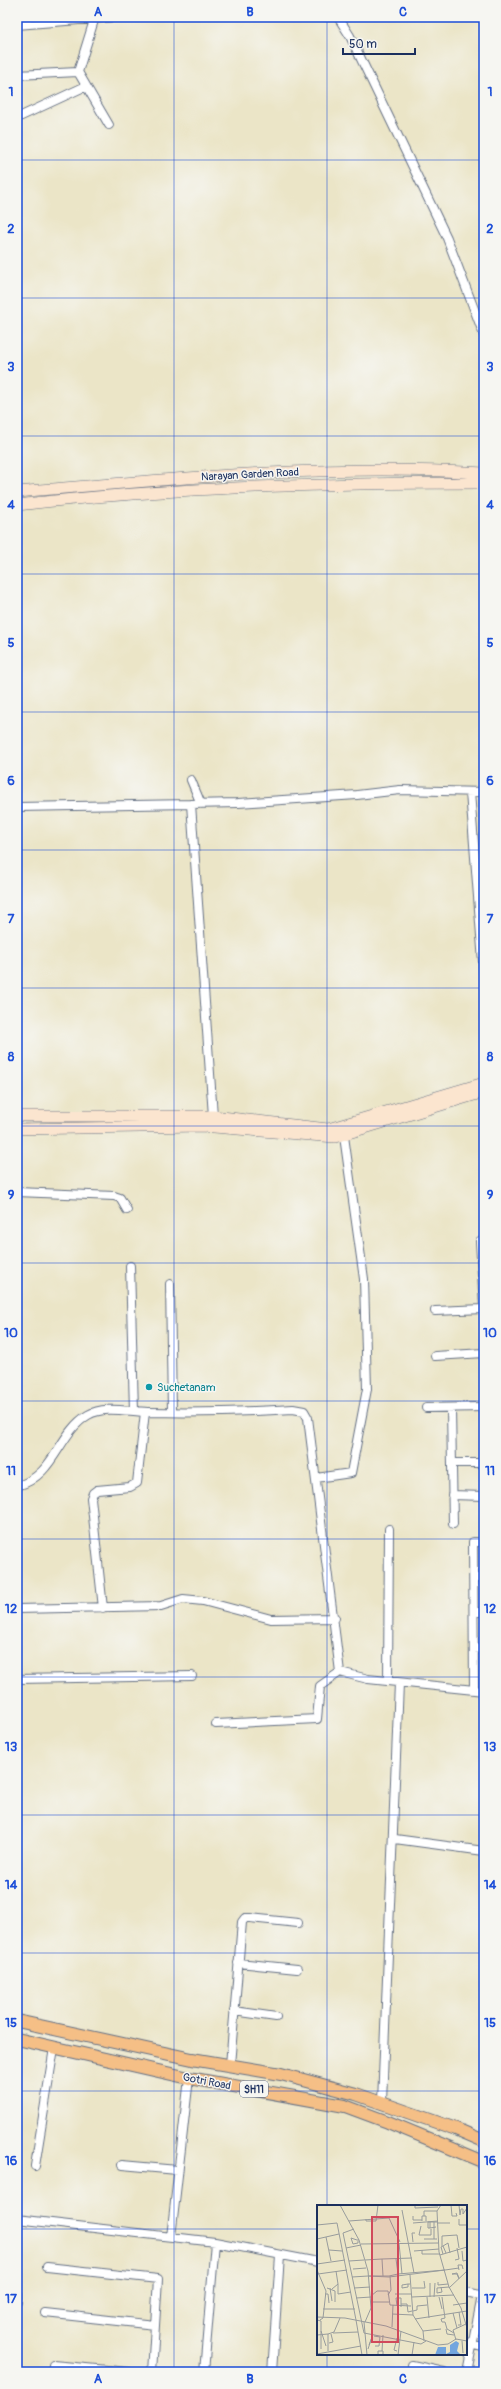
<svg xmlns="http://www.w3.org/2000/svg" width="501" height="2389" font-family="Pangolin,sans-serif">
<style>
.lines{fill:none;stroke-linecap:round;stroke-linejoin:round}
.street-casing{stroke:#646f83;stroke-width:10}
.secondary-casing{stroke:#646f83;stroke-width:12}
.primary-casing{stroke:#646f83;stroke-width:14}
.street{stroke:#fff;stroke-width:8}
.secondary{stroke:#fbe5cf;stroke-width:11}
.primary{stroke:#f5bf86;stroke-width:12}
.grid{fill:none;stroke:#1d4ed8;stroke-width:1;stroke-opacity:0.55}
.culture-dot{fill:#0f9aa8;stroke:#f6f6f2;stroke-width:1.5}
.labels{text-anchor:middle;stroke-width:3;stroke-linejoin:round;paint-order:stroke}
.shield{fill:#f6f6f2;stroke:#5d6b8a;stroke-width:1}
.shield-label{font-size:10px;font-weight:bold;fill:#1b2f5e}
.street-label{font-size:11px;fill:#1b2f5e;stroke:#f6f6f2}
.culture-label{font-size:11px;fill:#0d838f;stroke:#f6f6f2;text-anchor:start}
.inset-road{fill:none;stroke:#989c9d;stroke-width:1}
.view{fill:#d1495b;fill-opacity:0.15;stroke:#d1495b;stroke-width:2}
.inset-edge{fill:none;stroke:#1b2f5e;stroke-width:2}
.neatline{fill:none;stroke:#1d4ed8;stroke-width:1.5}
.grid-label{font-size:13px;text-anchor:middle;font-weight:bold;fill:#1d4ed8}
</style>
<rect width="100%" height="100%" fill="#f6f6f2"/>
<filter id="ink" filterUnits="userSpaceOnUse"><feTurbulence type="fractalNoise" baseFrequency=".025" numOctaves="2"/><feDisplacementMap in="SourceGraphic" scale="8" xChannelSelector="R" yChannelSelector="G"/><feConvolveMatrix kernelMatrix="1 2 1 2 8 2 1 2 1" color-interpolation-filters="sRGB"/></filter>
<filter id="wash" filterUnits="userSpaceOnUse"><feTurbulence type="fractalNoise" baseFrequency=".012" numOctaves="4" result="noise"/><feDisplacementMap in="SourceGraphic" scale="16" xChannelSelector="R" yChannelSelector="G"/><feGaussianBlur stdDeviation="0.9" result="paint"/><feColorMatrix in="noise" values="0 0 0 0 0 0 0 0 0 0 0 0 0 0 0 0 0 1.4 0 .05"/><feComposite in="paint" operator="in"/></filter>
<g filter="url(#wash)">
<rect width="100%" height="100%" fill="#ebe5c7"/>
</g>
<g filter="url(#ink)">
<g class="lines">
<defs>
<path id="street" d="M 338,17 L 350,36 L 447,238 L 484,335
M 17,25 L 115,17
M 78,72 L 109,125
M 17,75 L 78,72 L 95,17
M 17,118 L 86,86
M 191,780 L 201,804
M 470,792 L 484,975
M 17,807 L 191,804
M 213,1116 L 191,804 L 238,803 L 357,795 L 400,790 L 484,792
M 17,1192 L 114,1196 L 120,1198 L 127,1210
M 480,1241 L 484,1309
M 130,1266 L 134,1411
M 170,1284 L 172,1412
M 435,1311 L 484,1309
M 435,1356 L 484,1353
M 426,1408 L 484,1407
M 451,1408 L 453,1524
M 452,1463 L 484,1463
M 316,1478 L 351,1473 L 367,1389 L 364,1279 L 343,1129
M 17,1486 C 55,1476 58,1433 88,1415 C 105,1405 129,1412 148,1412 C 196,1413 245,1412 293,1409 L 304,1411 L 308,1418 L 340,1672 L 368,1679 L 484,1691
M 452,1495 L 484,1496
M 474,1578 L 484,1578
M 103,1608 L 91,1498 L 93,1493 L 97,1490 L 130,1487 L 137,1483 L 145,1412
M 17,1609 L 161,1606 L 183,1599 L 203,1601 L 271,1619 L 335,1618
M 474,1612 L 484,1612
M 474,1649 L 484,1648
M 17,1679 L 192,1676
M 388,1681 L 389,1529
M 474,1689 L 473,1542 L 484,1542
M 216,1724 L 317,1719 L 320,1686 L 340,1672
M 395,1839 L 484,1851
M 238,1963 L 297,1969
M 234,2011 L 276,2017
M 230,2065 L 242,1922 L 245,1918 L 250,1918 L 298,1923
M 382,2102 L 399,1683
M 122,2165 L 177,2170
M 35,2166 L 54,2048
M 17,2219 L 215,2242 L 318,2262
M 171,2237 L 189,2078
M 47,2267 L 158,2279 L 152,2372
M 466,2292 L 484,2296
M 17,2293 L 17,2302
M 45,2313 L 155,2325
M 466,2343 L 484,2347
M 53,2365 L 129,2372
M 412,2365 L 444,2372
M 204,2372 L 215,2242
M 272,2372 L 280,2256
M 467,2372 L 482,2296"/>
<path id="secondary" d="M 17,492 C 172,479 328,463 484,473
M 17,505 C 172,487 328,483 484,483
M 17,1116 L 213,1116 L 328,1129 L 484,1083
M 17,1129 L 202,1126 L 335,1137 L 484,1092"/>
<path id="primary" d="M 17,2021 L 192,2059 L 281,2074 L 356,2094 L 456,2129 L 484,2141
M 17,2039 L 189,2078 L 345,2106 L 388,2122 L 484,2162"/>
</defs>
<!-- street casing -->
<use href="#street" class="street-casing"/>
<!-- secondary casing -->
<use href="#secondary" class="secondary-casing"/>
<!-- primary casing -->
<use href="#primary" class="primary-casing"/>
<!-- street -->
<use href="#street" class="street"/>
<!-- secondary -->
<use href="#secondary" class="secondary"/>
<!-- primary -->
<use href="#primary" class="primary"/>
</g>
</g>
<!-- grid -->
<path class="grid" d="M 174,17 L 174,2372M 327,17 L 327,2206M 17,160 L 484,160M 17,298 L 484,298M 17,436 L 484,436M 17,574 L 484,574M 17,712 L 484,712M 17,850 L 484,850M 17,988 L 484,988M 17,1126 L 484,1126M 17,1263 L 484,1263M 17,1401 L 484,1401M 17,1539 L 484,1539M 17,1677 L 484,1677M 17,1815 L 484,1815M 17,1953 L 484,1953M 17,2091 L 484,2091M 17,2229 L 318,2229M 466,2229 L 484,2229M 327,2354 L 327,2372"/>
<!-- markers -->
<circle class="culture-dot" cx="149" cy="1387" r="4"/>
<g class="labels">
<!-- shield labels -->
<rect class="shield" x="240" y="2081" width="28" height="16" rx="3"/>
<g class="shield-label">
<text x="254" y="2093">SH11</text>
</g>
<!-- street labels -->
<g class="street-label">
<text transform="translate(250 474) rotate(-3)" y="4">Narayan Garden Road</text>
<text transform="translate(207 2081) rotate(11)" y="4">Gotri Road</text>
</g>
<!-- culture labels -->
<g class="culture-label">
<text x="157" y="1391">Suchetanam</text>
</g>
</g>
<!-- overview -->
<g transform="translate(317 2205)">
<rect width="150" height="150" fill="#ebe5c7"/>
<path d="M 139,136 L 142,138 L 140,146 L 144,150 L 118,150 L 121,142 L 129,142 L 129,149 L 133,147 L 133,140 Z" fill="#72a5de"/>
<path class="inset-road" d="M 23,0 L 42,35 L 51,66 L 54,103 L 48,117M 98,0 L 98,3 L 121,2M 124,0 L 120,6 L 122,47 L 132,82 L 144,103 L 150,123M 134,0 L 135,11 L 140,11 L 139,8M 142,0 L 143,10 L 144,4 L 146,4 L 146,9 L 150,3M 85,5 L 97,68M 96,11 L 96,15 L 105,15M 107,11 L 107,6 L 120,6M 49,14 L 49,16 L 59,16 L 61,0M 142,14 L 142,20 L 150,20M 32,16 L 72,13 L 83,37M 105,16 L 105,11 L 109,11 L 109,16M 113,17 L 113,23 L 119,22M 117,17 L 117,34M 96,18 L 121,16M 120,18 L 133,18M 0,20 L 20,18 L 39,115M 104,21 L 102,30 L 114,30 L 114,24M 113,23 L 111,23 L 111,17 L 120,17M 37,24 L 26,28 L 47,128M 9,32 L 14,56M 0,34 L 22,29M 107,34 L 120,34M 40,35 L 34,33 L 36,39 L 41,38 L 41,34M 96,37 L 95,28 L 98,28M 82,38 L 85,69M 44,39 L 121,38M 125,41 L 125,31 L 140,30 L 142,43M 126,41 L 131,38 L 133,48M 29,43 L 44,40M 12,45 L 25,46M 105,45 L 105,49 L 123,49M 97,46 L 122,44M 145,46 L 146,56 L 150,55M 126,49 L 124,42 L 126,41 L 129,48M 123,50 L 150,42M 79,54 L 81,69M 48,55 L 65,54M 138,55 L 142,54 L 140,43M 32,56 L 47,55M 0,59 L 28,55M 36,64 L 49,63M 0,65 L 9,86 L 6,113 L 3,115M 128,65 L 81,69 L 72,71 L 51,71 L 72,72 L 128,65M 128,65 L 142,63M 142,65 L 141,60 L 145,60 L 146,64M 1,69 L 30,65M 93,70 L 96,110 L 106,126 L 107,136M 66,71 L 65,54 L 95,53M 35,72 L 51,71M 142,74 L 140,69 L 135,69 L 140,68 L 142,73M 121,77 L 121,80 L 131,79M 113,78 L 113,92M 21,79 L 21,89 L 34,87M 91,79 L 91,82 L 85,83 L 85,80 L 91,79 L 93,79M 124,82 L 125,87 L 120,88 L 120,83 L 132,82M 10,83 L 18,86 L 18,97M 13,83 L 15,96M 37,83 L 53,82M 95,83 L 108,83 L 107,76M 132,83 L 150,66M 15,84 L 21,79 L 19,66M 8,89 L 11,89 L 12,98M 78,89 L 94,89M 71,90 L 74,85 L 73,71M 54,91 L 60,86 L 71,86 L 73,100 L 94,101M 95,92 L 137,90M 110,92 L 112,113M 117,92 L 118,78M 122,92 L 125,104M 125,92 L 128,113 L 124,114 L 125,117 L 128,117 L 130,124 L 137,128 L 139,135M 39,93 L 54,92M 54,97 L 72,97M 84,99 L 90,99 L 91,107 L 95,106M 136,100 L 150,98M 80,101 L 79,93 L 84,93 L 84,102M 6,104 L 38,104M 96,106 L 100,105 L 100,101 L 110,100M 136,108 L 140,123M 75,109 L 96,110M 0,112 L 28,113 L 69,121 L 121,140 L 131,139 L 139,134 L 150,136M 98,114 L 150,106M 0,115 L 4,116 L 4,144M 39,115 L 45,150M 47,117 L 50,150M 141,120 L 144,120 L 142,107M 75,122 L 76,100M 129,124 L 130,129 L 137,130M 4,126 L 9,141M 106,126 L 124,124M 16,128 L 41,127M 47,128 L 104,139 L 109,136M 137,128 L 136,125 L 149,119M 11,129 L 17,127 L 23,113M 0,130 L 11,129 L 11,146M 57,131 L 63,132 L 62,141 L 58,141M 80,133 L 77,145 L 80,146M 145,136 L 146,148M 12,138 L 16,137 L 14,129M 51,144 L 55,132 L 52,140M 65,146 L 66,130M 0,149 L 44,141M 61,150 L 61,146 L 66,146 L 66,150M 81,150 L 84,126M 95,150 L 97,137"/>
<path class="view" d="M 55,12 L 81,12 L 81,137 L 55,137 Z"/>
<rect width="150" height="150" class="inset-edge"/>
</g>
<!-- margin -->
<rect width="501" height="2389" fill="none" stroke="#f6f6f2" stroke-width="44"/>
<!-- scale -->
<path d="M343 48v6h72v-6" fill="none" stroke="#1b2f5e" stroke-width="2"/>
<text x="349" y="48" font-size="12" fill="#1b2f5e" stroke="#f6f6f2" stroke-width="3" paint-order="stroke">50 m</text>
<rect x="22" y="22" width="457" height="2345" class="neatline"/>
<g class="grid-label">
<text x="98" y="16">A</text>
<text x="250" y="16">B</text>
<text x="403" y="16">C</text>
<text x="11" y="96">1</text>
<text x="490" y="96">1</text>
<text x="11" y="233">2</text>
<text x="490" y="233">2</text>
<text x="11" y="371">3</text>
<text x="490" y="371">3</text>
<text x="11" y="509">4</text>
<text x="490" y="509">4</text>
<text x="11" y="647">5</text>
<text x="490" y="647">5</text>
<text x="11" y="785">6</text>
<text x="490" y="785">6</text>
<text x="11" y="923">7</text>
<text x="490" y="923">7</text>
<text x="11" y="1061">8</text>
<text x="490" y="1061">8</text>
<text x="11" y="1199">9</text>
<text x="490" y="1199">9</text>
<text x="11" y="1337">10</text>
<text x="490" y="1337">10</text>
<text x="11" y="1475">11</text>
<text x="490" y="1475">11</text>
<text x="11" y="1613">12</text>
<text x="490" y="1613">12</text>
<text x="11" y="1751">13</text>
<text x="490" y="1751">13</text>
<text x="11" y="1889">14</text>
<text x="490" y="1889">14</text>
<text x="11" y="2027">15</text>
<text x="490" y="2027">15</text>
<text x="11" y="2165">16</text>
<text x="490" y="2165">16</text>
<text x="11" y="2303">17</text>
<text x="490" y="2303">17</text>
<text x="98" y="2383">A</text>
<text x="250" y="2383">B</text>
<text x="403" y="2383">C</text>
</g>
</svg>
